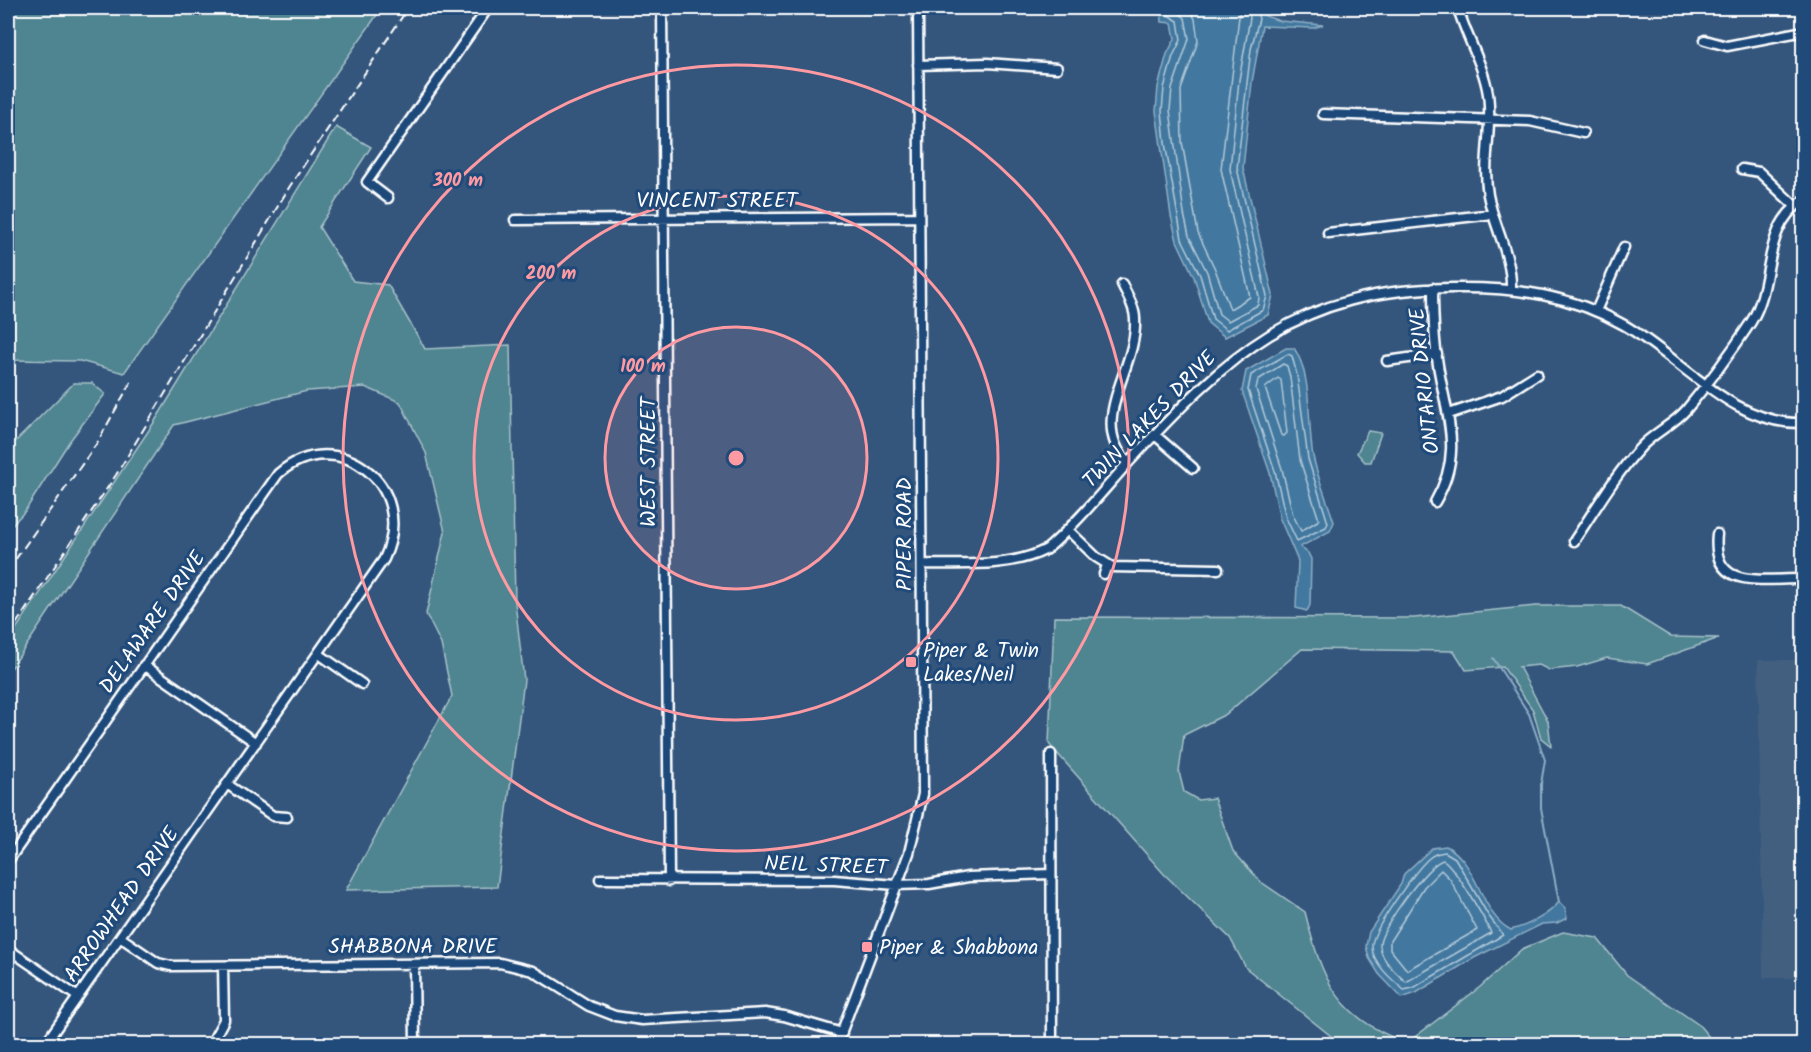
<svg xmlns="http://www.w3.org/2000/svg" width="1811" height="1052" font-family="Kalam,sans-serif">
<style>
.built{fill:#425e7f}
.green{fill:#4f8491;stroke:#a7c2c8;stroke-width:1.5}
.water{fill:#42789f;stroke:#8eaec5;stroke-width:1.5}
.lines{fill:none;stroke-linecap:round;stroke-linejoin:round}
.shore{stroke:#b3c9d9;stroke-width:1.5}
.stream{stroke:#8eaec5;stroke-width:2}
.minor-casing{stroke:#fff;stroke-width:13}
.minor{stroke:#1f4a7a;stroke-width:8}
.rail{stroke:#fff;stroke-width:2;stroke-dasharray:9 4.5;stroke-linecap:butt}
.ring{fill:none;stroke:#ff9aa2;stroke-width:3}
.poi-dot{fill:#ff9aa2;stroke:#1f4a7a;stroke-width:2}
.labels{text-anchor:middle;stroke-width:6;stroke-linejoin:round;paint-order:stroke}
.street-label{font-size:21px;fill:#fff;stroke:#1f4a7a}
.poi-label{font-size:21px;fill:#fff;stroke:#1f4a7a;text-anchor:start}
.centre{fill:#ff9aa2;stroke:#1f4a7a;stroke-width:3}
.ring-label{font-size:18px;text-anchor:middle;font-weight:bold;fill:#ff9aa2;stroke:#1f4a7a;stroke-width:6;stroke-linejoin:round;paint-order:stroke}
</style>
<rect width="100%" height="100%" fill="#34567d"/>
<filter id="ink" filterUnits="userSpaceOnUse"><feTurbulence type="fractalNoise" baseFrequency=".0167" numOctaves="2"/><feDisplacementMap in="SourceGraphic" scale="12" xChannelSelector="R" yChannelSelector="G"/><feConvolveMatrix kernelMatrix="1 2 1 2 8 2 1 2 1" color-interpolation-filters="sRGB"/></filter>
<g filter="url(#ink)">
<!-- built -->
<path class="built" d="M 1758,660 L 1803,660 L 1803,978 L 1763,978 Z"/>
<!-- green -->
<path class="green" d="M 8,8 L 382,8 L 124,373 L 80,361 L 8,360 Z
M 336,127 L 371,147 L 319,227 L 353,281 L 388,285 L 425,349 L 510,345 L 515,602 L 524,680 L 497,887 L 346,890 L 452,696 L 441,644 L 426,614 L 445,532 L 426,453 L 400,402 L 365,387 L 307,391 L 174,425 L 8,673 L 8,641 L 155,421 Z
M 74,383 L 92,383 L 105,394 L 69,442 L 25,511 L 8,529 L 8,449 Z
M 1368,431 L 1381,433 L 1371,462 L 1365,462 L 1357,453 Z
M 1536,606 L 1621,606 L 1671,637 L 1719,638 L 1647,664 L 1607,658 L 1577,667 L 1549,670 L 1539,665 L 1519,667 L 1548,721 L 1551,746 L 1541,738 L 1533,710 L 1503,667 L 1466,670 L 1454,651 L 1302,649 L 1226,714 L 1184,735 L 1179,772 L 1184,792 L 1198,800 L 1214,798 L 1233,851 L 1261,882 L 1305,912 C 1322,980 1337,1018 1407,1043 L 1480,987 L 1522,949 L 1563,932 L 1597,938 L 1627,975 L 1699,1025 L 1715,1044 L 1341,1044 L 1246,968 L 1230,938 L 1164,874 L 1049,744 L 1054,617 L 1414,618 Z"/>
<!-- water -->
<path class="water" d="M 1161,8 L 1262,8 L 1265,16 L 1280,21 L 1323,25 L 1313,28 L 1262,26 L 1252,82 L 1243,168 L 1273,295 L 1268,315 L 1225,337 L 1208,323 L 1194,277 L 1177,241 L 1171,216 L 1156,111 L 1158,87 L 1167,54 L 1175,39 L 1172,23 L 1162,22 Z
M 1286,348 L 1294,348 C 1313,376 1307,423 1313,456 C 1318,479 1327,500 1334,522 L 1330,531 L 1300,547 L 1308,553 L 1311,559 L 1310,605 L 1307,611 L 1296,608 L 1298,561 L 1280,519 L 1270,473 L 1242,391 L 1246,371 Z
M 1446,846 C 1479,863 1480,915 1511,930 C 1527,926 1549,915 1559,902 L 1565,908 L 1567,918 L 1557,923 L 1542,924 L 1474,958 L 1416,993 L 1402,998 L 1379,974 L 1369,958 L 1366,946 L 1369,932 L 1401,884 L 1404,874 L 1432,848 Z"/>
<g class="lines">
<!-- shore -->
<path class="shore" d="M 1166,8 L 1168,15 L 1178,21 L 1181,40 L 1173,56 L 1164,88 L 1162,111 L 1165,143 L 1182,239 L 1200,275 L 1213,319 L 1227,330 L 1263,310 L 1267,296 L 1237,168 L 1251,49 L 1259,19 L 1256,8
M 1174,8 L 1185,18 L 1189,39 L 1172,89 L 1170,110 L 1184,214 L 1189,236 L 1207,272 L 1219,314 L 1228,321 L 1258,305 L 1259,297 L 1230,169 L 1239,80 L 1250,18 L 1249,8
M 1189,8 L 1195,19 L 1198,41 L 1181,90 L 1182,142 L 1198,233 L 1215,269 L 1230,309 L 1250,297 L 1221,169 L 1240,8
M 1288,354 L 1292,356 L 1297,375 L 1308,459 L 1328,523 L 1326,527 L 1297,541 L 1286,518 L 1275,471 L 1248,390 L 1251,375 Z
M 1283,364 L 1287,366 L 1290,377 L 1300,460 L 1319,520 L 1301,531 L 1293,515 L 1282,469 L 1256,389 L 1258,380 Z
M 1278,378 L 1281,380 L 1287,433 L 1284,436 L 1281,435 L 1265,388 Z
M 1445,852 L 1455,858 L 1488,915 L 1503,935 L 1413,988 L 1404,990 C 1392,980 1371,962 1372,945 C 1373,929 1416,870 1428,859 C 1433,854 1438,853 1445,852 Z
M 1443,860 C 1453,864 1486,921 1491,933 L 1406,982 C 1396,973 1379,958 1380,944 C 1381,928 1428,863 1443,860 Z
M 1441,870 L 1450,879 L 1477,930 L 1407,970 L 1390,949 L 1390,941 L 1424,887 Z"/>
<!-- stream -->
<path class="stream" d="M 1493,658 L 1529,714 L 1545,760 L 1541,784 L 1541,808 L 1559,902"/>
<defs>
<path id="minor" d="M 662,8 L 669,881
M 1458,8 C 1466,37 1483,63 1488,94 C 1493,128 1482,161 1488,195 C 1494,227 1512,256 1511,288
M 1705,40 L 1727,46 L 1804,31
M 918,65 L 987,63 L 1057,68
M 1323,114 L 1530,121 L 1583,133
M 1742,169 L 1759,172 L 1795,206
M 388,198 L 367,182 L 488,8
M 515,220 L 919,217
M 1328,233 L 1493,214
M 1122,284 C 1127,295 1135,307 1135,319 C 1138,369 1086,420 1128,463
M 1433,288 C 1433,317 1434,347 1440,376 C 1449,424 1462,456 1435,502
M 1596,311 L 1624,247
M 1387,361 L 1437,354
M 1449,414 L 1502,396 L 1537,374
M 1155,435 L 1193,468
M 1068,530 L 1096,557 L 1112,567 L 1218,569
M 1717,534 C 1711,592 1762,578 1804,579
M 1574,541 C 1595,510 1615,475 1640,448 C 1653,433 1673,425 1686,410 C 1706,386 1734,348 1751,322 C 1776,282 1760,228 1804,200
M 922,564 C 963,564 1011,568 1047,549 C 1077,523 1102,492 1128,463 C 1229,354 1296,289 1454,288 C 1515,287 1571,295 1624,325 C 1682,358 1732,426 1804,423
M 1104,574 L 1107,565
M 319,654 L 362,684
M 144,665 L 256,743
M 1051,754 L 1052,1044
M 227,784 L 273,816 L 287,817
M 8,861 L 278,474 C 337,423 419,485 384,559 L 45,1044
M 600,879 L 834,880 L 896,885 L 929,884 L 968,877 L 1050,874
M 120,937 L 158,963 L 171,966 L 500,963 L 533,971 L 589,1006 L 615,1016 L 642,1020 L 765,1013 L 784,1016 L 842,1033
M 8,949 L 78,997
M 414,964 L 415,1044
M 211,1044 L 224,1020 L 223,966
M 837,1044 L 909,853 L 923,794 L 918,8"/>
</defs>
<!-- minor casing -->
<use href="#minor" class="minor-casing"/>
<!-- minor -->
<use href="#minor" class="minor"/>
<!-- rail -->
<path class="rail" d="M 8,570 L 97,443 L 131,382
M 8,636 L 116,475 L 290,186 L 408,8"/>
</g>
</g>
<!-- distance rings -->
<circle cx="736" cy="458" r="131" fill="#ff9aa2" fill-opacity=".12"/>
<g class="ring">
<circle cx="736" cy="458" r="131"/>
<circle cx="736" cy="458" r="262"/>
<circle cx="736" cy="458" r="393"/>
</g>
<!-- markers -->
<g class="poi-dot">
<rect x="905" y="656" width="12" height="12" rx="3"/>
<rect x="861" y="941" width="12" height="12" rx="3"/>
</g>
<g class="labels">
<!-- street labels -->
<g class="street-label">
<text x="717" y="207">VINCENT STREET</text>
<text transform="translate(1424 381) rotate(-96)" y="7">ONTARIO DRIVE</text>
<text transform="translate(1149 419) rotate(-46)" y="7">TWIN LAKES DRIVE</text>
<text transform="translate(648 462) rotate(-90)" y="7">WEST STREET</text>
<text transform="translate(904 534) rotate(-90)" y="7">PIPER ROAD</text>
<text transform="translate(152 622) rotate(-55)" y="7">DELAWARE DRIVE</text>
<text transform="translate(826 865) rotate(2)" y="7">NEIL STREET</text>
<text transform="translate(121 904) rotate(-55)" y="7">ARROWHEAD DRIVE</text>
<text x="413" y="953">SHABBONA DRIVE</text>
</g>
<!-- poi labels -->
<g class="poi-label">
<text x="923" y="657">Piper &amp; Twin<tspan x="923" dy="24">Lakes/Neil</tspan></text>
<text x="879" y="954">Piper &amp; Shabbona</text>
</g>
</g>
<circle cx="736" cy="458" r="9" class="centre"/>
<g class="ring-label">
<text x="458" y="186">300 m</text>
<text x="551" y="279">200 m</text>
<text x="643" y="372">100 m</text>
</g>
<!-- margin -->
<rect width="1811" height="1052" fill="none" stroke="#1f4a7a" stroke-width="30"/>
<rect x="15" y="15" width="1781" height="1022" fill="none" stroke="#fff" stroke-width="2" filter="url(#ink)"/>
</svg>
